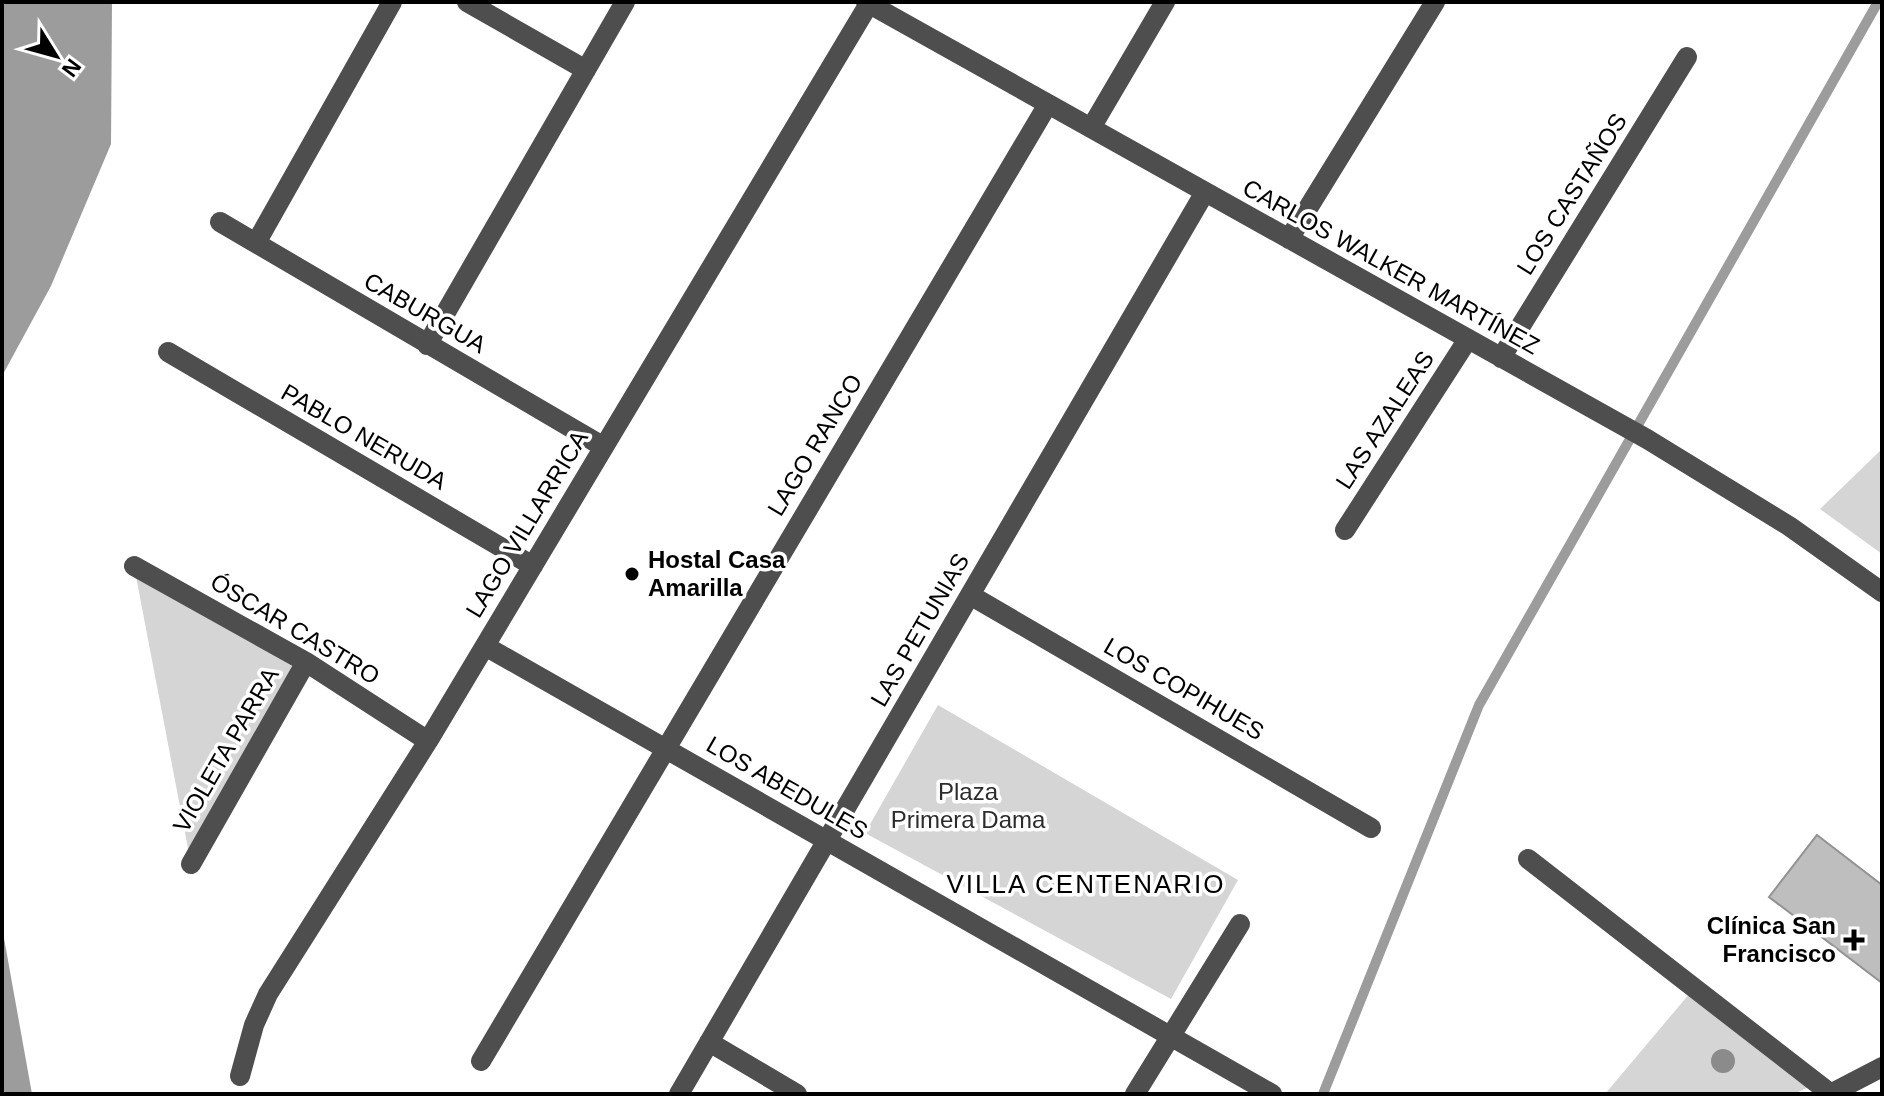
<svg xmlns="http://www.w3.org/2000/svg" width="1884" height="1096" font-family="Arial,sans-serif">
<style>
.green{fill:#d5d5d5}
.water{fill:#9c9c9c}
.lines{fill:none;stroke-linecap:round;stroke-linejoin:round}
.stream{stroke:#9c9c9c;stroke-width:10}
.building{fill:#bebebe;stroke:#929292;stroke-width:2}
.minor{stroke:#4e4e4e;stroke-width:20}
.tree{fill:#8b8b8b}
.poi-dot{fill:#000;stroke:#fff;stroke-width:3}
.labels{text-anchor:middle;stroke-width:7;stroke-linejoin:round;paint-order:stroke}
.street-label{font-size:24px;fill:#000;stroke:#fff}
.poi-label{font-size:24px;font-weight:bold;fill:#000;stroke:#fff;text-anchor:start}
.park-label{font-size:24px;fill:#2c2c2c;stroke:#fff}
.neighbourhood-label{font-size:26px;letter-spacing:2px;fill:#000;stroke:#fff}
</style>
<rect width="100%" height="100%" fill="#fff"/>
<!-- green -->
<path class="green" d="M 1882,449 L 1882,554 L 1820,509 Z
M 134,566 L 306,662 L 191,864 Z
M 938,705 L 1238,880 L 1171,999 L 865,833 Z
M 1690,993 L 1811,1086 L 1794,1094 L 1605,1094 Z"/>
<!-- water -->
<path class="water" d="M 2,2 L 112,2 L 111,144 L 51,286 L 2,376 Z
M 2,927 L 32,1094 L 2,1094 Z"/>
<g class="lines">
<!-- stream -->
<path class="stream" d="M 1323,1094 L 1479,705 L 1878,2"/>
</g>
<!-- building -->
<path class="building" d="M 1817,835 L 1882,885 L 1882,983 L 1769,897 Z"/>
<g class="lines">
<!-- minor -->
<path class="minor" d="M 467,2 L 586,70
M 866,2 L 1647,439 L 1789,526 L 1882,592
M 1091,128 L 1165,2
M 220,222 L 604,447
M 1289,239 L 1435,2
M 256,243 L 392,2
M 427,345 L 625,2
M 168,352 L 533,566
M 1501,358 L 1687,57
M 1345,530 L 1468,339
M 134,566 L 306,662 L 428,741
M 970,595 L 1371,828
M 485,646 L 1272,1094
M 1528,859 L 1831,1094
M 191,864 L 306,662
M 709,1042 L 797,1094
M 481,1061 L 1048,104
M 240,1076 L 254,1025 L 268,994 L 428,741 L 870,2
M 679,1094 L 1205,192
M 1135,1094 L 1240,924
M 1830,1094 L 1882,1067"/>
</g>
<!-- trees -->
<circle class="tree" cx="1723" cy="1061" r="12"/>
<!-- markers -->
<g class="poi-dot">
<circle cx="632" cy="574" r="8"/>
<path d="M1850 928h8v8h8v8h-8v8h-8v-8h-8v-8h8z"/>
</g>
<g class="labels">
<!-- street labels -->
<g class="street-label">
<text transform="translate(1572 194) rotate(-58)" y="8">LOS CASTAÑOS</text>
<text transform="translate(1391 267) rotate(29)" y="8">CARLOS WALKER MARTÍNEZ</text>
<text transform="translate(425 313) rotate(30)" y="8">CABURGUA</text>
<text transform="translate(1385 420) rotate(-57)" y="8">LAS AZALEAS</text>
<text transform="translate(364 437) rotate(30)" y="8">PABLO NERUDA</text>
<text transform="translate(815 445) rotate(-59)" y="8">LAGO RANCO</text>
<text transform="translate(527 524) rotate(-59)" y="8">LAGO VILLARRICA</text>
<text transform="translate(295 629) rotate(31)" y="8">ÓSCAR CASTRO</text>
<text transform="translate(920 630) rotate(-60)" y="8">LAS PETUNIAS</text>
<text transform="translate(1184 689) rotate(30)" y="8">LOS COPIHUES</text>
<text transform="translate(226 750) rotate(-60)" y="8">VIOLETA PARRA</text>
<text transform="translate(787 788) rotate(30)" y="8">LOS ABEDULES</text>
</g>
<!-- poi labels -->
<g class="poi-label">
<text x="648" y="568">Hostal Casa<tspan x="648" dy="28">Amarilla</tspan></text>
<text x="1836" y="934" text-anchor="end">Clínica San<tspan x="1836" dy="28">Francisco</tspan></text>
</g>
<!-- park labels -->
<g class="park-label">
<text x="968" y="800">Plaza<tspan x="968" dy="28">Primera Dama</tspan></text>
</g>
<!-- neighbourhood labels -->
<g class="neighbourhood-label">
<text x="1086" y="893">VILLA CENTENARIO</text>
</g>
</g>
<!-- border -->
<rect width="1884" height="1096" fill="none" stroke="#000000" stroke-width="8"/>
<!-- north arrow -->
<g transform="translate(56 56) rotate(127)" stroke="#ffffff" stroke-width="6" paint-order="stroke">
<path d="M0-6L14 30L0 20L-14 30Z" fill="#000000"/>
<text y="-12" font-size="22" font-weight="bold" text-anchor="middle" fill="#000000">N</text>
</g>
</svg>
